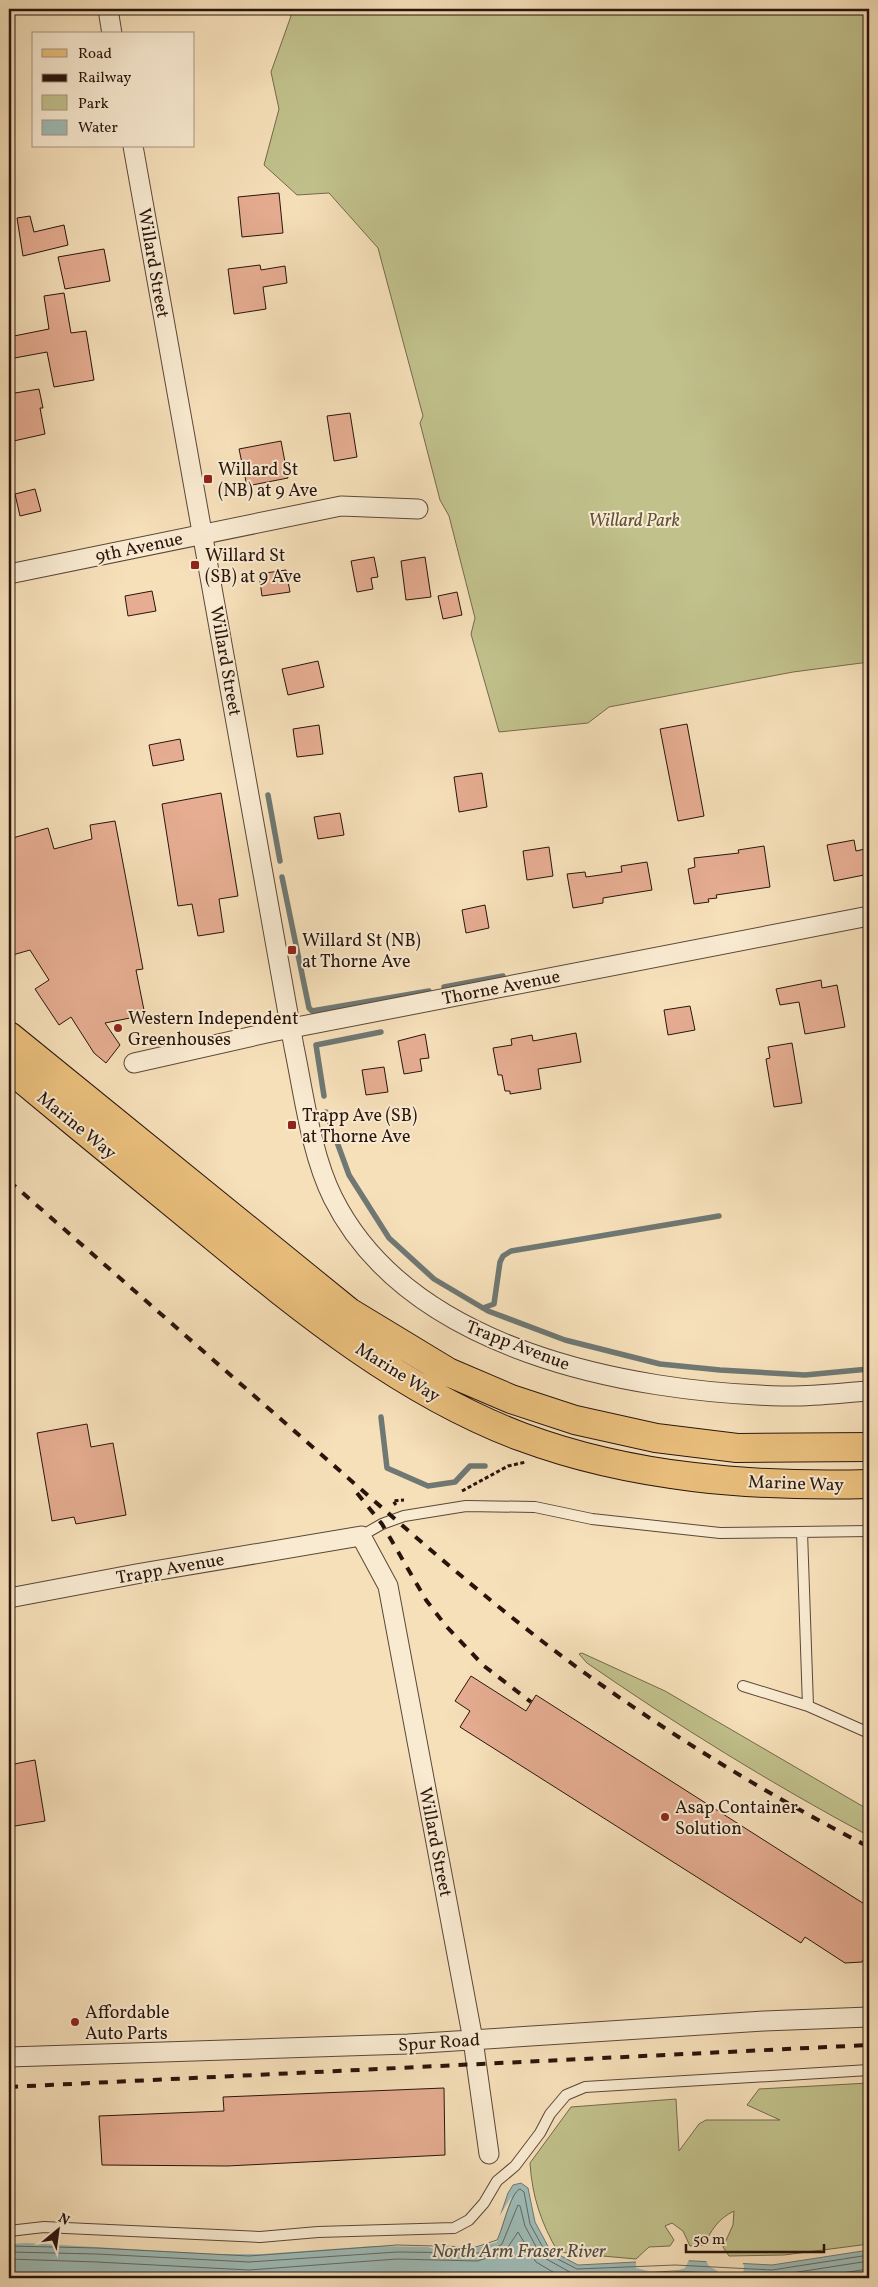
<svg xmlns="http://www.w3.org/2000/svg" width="878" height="2287" font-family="Vollkorn,serif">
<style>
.green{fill:#c1c18c;stroke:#756a4c}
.water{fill:#9ebbb7;stroke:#6f7873}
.pier{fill:#f6e0ba}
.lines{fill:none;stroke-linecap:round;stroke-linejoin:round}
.shore{stroke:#646862;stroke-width:1}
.stream{stroke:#6f7873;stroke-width:5.5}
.building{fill:#e6ad92;stroke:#29140c}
.service-casing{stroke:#5c4738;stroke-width:12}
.minor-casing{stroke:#5c4738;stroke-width:21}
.primary-casing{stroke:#29140c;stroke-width:30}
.path{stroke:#29140c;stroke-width:3;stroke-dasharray:4 2.5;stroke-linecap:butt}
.service{stroke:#f9ebd2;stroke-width:10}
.minor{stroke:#f9ebd2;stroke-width:19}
.primary{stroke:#ebc07d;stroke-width:28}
.rail{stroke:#29140c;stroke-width:4;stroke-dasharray:9 9;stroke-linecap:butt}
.poi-dot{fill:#8f2418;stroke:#f9ebd2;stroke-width:2}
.labels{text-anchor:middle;stroke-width:4;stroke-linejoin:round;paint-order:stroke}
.street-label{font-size:18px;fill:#29140c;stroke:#f9ebd2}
.poi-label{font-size:18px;fill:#29140c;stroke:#f9ebd2;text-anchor:start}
.park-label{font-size:18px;font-style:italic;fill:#5e5139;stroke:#f9ebd2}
.water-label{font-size:19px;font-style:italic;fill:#524e48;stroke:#f9ebd2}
</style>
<rect width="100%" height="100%" fill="#f6e0ba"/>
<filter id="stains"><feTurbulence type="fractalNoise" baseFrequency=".004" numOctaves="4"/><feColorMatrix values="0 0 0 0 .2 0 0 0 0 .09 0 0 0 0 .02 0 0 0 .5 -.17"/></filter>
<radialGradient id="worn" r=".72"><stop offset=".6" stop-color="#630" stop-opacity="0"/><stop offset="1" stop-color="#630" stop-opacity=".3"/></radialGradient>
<!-- green -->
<path class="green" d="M 285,9 L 869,9 L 869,662 L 793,672 L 609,707 L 588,723 L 499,732 L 471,634 L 475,618 L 449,516 L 440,500 L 420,423 L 423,416 L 378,248 L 329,193 L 297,195 L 264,165 L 279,109 L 271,72 L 291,16 Z
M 582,1653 L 665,1691 L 869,1810 L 869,1836 C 772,1784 678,1726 587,1663 L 579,1654 Z
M 869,2083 L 869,2244 L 784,2255 L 729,2256 L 723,2247 L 733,2225 L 734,2211 C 718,2219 712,2229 704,2245 L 690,2246 L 683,2231 L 672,2223 L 665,2226 L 674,2240 L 670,2246 L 649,2247 L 636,2259 L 558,2252 C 541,2223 532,2196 530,2163 L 571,2107 L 676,2099 L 679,2151 L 699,2124 L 706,2120 L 780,2120 L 747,2105 L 759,2089 Z"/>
<!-- water -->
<path class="water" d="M 521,2183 L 528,2188 L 535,2222 L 550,2250 L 578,2265 L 675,2260 L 772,2265 L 869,2250 L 869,2278 L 9,2278 L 9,2241 L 249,2251 L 397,2240 L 476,2242 L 493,2237 L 508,2193 L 513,2185 Z"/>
<!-- pier -->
<path class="pier" d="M 512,2196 L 497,2242 L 450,2255 L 428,2247 L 374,2246 L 262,2254 L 215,2254 L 27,2243 L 9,2244 L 9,2238 L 98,2240 L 249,2249 L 396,2238 L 476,2240 L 491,2235 L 498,2218 Z
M 675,2258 L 690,2258 L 685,2268 L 664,2275 L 636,2268 L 636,2259 Z
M 705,2259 L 742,2261 L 744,2266 L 743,2275 L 724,2275 L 709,2266 Z"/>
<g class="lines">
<!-- shore -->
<path class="shore" d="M 9,2246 L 97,2248 L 249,2256 L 397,2245 L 476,2247 L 497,2240 C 503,2229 510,2193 520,2189 L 524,2192 L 530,2224 L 546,2253 L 577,2269 L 675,2265 L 772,2270 L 869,2255
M 9,2252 L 97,2254 L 249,2262 L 397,2252 L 478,2253 L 496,2248 L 502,2244 L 518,2205 L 520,2206 L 525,2226 L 541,2256 L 577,2276 L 675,2271 L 772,2276 L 869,2261
M 9,2259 L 97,2262 L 249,2270 L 397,2259 L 477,2261 L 504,2253 L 518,2232 L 536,2262 L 563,2278
M 808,2278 L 869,2269"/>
<!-- stream -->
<path class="stream" d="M 268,795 L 280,861
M 282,877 L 309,1008 L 312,1011 L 429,991
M 444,987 L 503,976
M 324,1096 L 316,1045 L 381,1032
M 326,1112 L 349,1175 L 389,1238 L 434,1279 L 488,1311 L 565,1340 L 660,1364 L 720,1370 L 805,1375 L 869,1369
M 483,1308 L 494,1304 L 500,1262 L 503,1256 L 511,1251 L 719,1216
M 381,1417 L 387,1468 L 428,1486 L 455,1482 L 470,1466 L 485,1466"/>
</g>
<!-- building -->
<path class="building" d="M 279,193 L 283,233 L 242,237 L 238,197 Z
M 30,216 L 34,232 L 64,225 L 68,245 L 23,256 L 17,218 Z
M 104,249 L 110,281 L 65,289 L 58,257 Z
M 260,265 L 261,270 L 285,266 L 287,283 L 263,287 L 266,309 L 234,314 L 228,269 Z
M 64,293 L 71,333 L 86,331 L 94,380 L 54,387 L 47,352 L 9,359 L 9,337 L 49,329 L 44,296 Z
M 39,389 L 43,408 L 40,408 L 45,434 L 9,442 L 9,394 Z
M 350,413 L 357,457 L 334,461 L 327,416 Z
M 281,441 L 288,478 L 247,486 L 239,449 Z
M 35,489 L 41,511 L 20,516 L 15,494 Z
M 374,557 L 378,577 L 371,578 L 373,589 L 357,592 L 351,561 Z
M 425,557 L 431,597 L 406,600 L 401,561 Z
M 286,570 L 290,592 L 262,596 L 259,574 Z
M 152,591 L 156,611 L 128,616 L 125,596 Z
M 457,592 L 462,615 L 443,619 L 438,596 Z
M 318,661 L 324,687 L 288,695 L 282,669 Z
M 687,724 L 704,816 L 678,821 L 660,729 Z
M 319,725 L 323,754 L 297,757 L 293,729 Z
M 180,739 L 184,760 L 153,766 L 149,745 Z
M 482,773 L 487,807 L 459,812 L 454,777 Z
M 221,793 L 238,896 L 219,899 L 224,932 L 198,936 L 192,904 L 178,906 L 162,804 Z
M 340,813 L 344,835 L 318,839 L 314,817 Z
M 115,821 L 143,969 L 136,970 L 145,1015 L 105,1023 L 120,1045 L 106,1063 L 94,1053 L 71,1017 L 59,1025 L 35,989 L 49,980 L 30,950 L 9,956 L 9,839 L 48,828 L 54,849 L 92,839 L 90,825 Z
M 854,840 L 856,851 L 865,849 L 869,874 L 834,881 L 827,845 Z
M 764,846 L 770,887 L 716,895 L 717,898 L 708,899 L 709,902 L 694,904 L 688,869 L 695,867 L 694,858 L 739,853 L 738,850 Z
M 549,847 L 553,876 L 527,880 L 523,851 Z
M 647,862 L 652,890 L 603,898 L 603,903 L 573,908 L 567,874 L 585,872 L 586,877 L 622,872 L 621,866 Z
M 485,905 L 489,928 L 466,933 L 462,910 Z
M 821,980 L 822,988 L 837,985 L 845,1027 L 805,1034 L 799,1002 L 780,1005 L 776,989 Z
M 690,1006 L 695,1030 L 668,1035 L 664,1010 Z
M 576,1033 L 581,1062 L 538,1069 L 541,1089 L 510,1094 L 510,1091 L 505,1091 L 502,1075 L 498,1075 L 493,1048 L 512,1045 L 511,1039 L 532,1035 L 533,1041 Z
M 425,1034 L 429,1058 L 420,1059 L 422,1071 L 404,1074 L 398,1041 Z
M 792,1043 L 802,1103 L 774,1107 L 766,1059 L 770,1058 L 768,1047 Z
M 384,1067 L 388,1092 L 366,1095 L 362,1070 Z
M 87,1424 L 91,1447 L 113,1443 L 126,1515 L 76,1524 L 74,1517 L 52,1521 L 37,1433 Z
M 471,1676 L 526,1711 L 536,1695 L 869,1907 L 869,1950 L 862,1962 L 845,1963 L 805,1937 L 801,1943 L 460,1727 L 470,1711 L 455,1701 Z
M 35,1760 L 45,1821 L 9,1827 L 9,1765 Z
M 444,2088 L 445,2155 L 227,2166 L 102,2165 L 99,2116 L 224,2111 L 223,2097 Z"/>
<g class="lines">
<defs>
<path id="service" d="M 802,1532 L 808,1706
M 361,1536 L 382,1524 L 404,1516 L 466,1506 L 535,1507 L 592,1519 L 720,1533 L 869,1531
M 743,1686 L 808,1706 L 869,1733
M 9,2231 L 44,2227 L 260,2237 L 318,2232 L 454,2228 L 469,2220 L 484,2203 L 497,2181 L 515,2166 L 540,2133 L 550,2114 L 566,2095 L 585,2087 L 869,2070"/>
<path id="minor" d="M 108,9 L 112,34
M 133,146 L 294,1047 C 304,1095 311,1154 333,1198 C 409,1350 627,1392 782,1396 C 811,1397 840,1393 869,1391
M 9,574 L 341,506 L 418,509
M 134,1063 L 271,1032 L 869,916
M 9,1598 L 136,1574 L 361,1536 L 388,1586 L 473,2040 L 489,2154
M 9,2057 L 408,2044 L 764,2021 L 869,2017"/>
<path id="primary" d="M 9,1036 L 349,1312 L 448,1372 L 511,1399 L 575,1420 L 656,1438 L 737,1448 L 869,1447
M 9,1068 C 75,1123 142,1178 208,1232 C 304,1311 404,1393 522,1437 C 632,1478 753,1487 869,1484"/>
</defs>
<!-- service casing -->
<use href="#service" class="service-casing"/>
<!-- minor casing -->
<use href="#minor" class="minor-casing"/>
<!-- primary casing -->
<use href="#primary" class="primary-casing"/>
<!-- path -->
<path class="path" d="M 462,1491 L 508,1466 L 526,1462
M 396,1505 L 393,1501 L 404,1500"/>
<!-- service -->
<use href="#service" class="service"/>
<!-- minor -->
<use href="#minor" class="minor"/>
<!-- primary -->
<use href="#primary" class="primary"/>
<!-- rail -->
<path class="rail" d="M 9,1181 C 119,1277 229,1374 339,1470 C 420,1541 501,1613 589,1676 C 678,1740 772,1797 869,1847
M 357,1493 L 382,1524 L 426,1600 L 446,1626 L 484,1666 L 531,1702
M 9,2087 L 869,2045"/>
</g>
<!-- markers -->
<g class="poi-dot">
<rect x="203" y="474" width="10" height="10" rx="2.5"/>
<rect x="190" y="560" width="10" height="10" rx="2.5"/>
<rect x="287" y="945" width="10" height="10" rx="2.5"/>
<circle cx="118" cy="1028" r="5"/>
<rect x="287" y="1120" width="10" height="10" rx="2.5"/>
<circle cx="665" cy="1817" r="5"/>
<circle cx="75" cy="2022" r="5"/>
</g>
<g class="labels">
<!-- street labels -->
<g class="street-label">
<text transform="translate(154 263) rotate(80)" y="6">Willard Street</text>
<text transform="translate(139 547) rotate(-12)" y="6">9th Avenue</text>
<text transform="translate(226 661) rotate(80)" y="6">Willard Street</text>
<text transform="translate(501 987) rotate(-11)" y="6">Thorne Avenue</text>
<text transform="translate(77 1125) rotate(39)" y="6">Marine Way</text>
<text transform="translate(518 1345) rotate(21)" y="6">Trapp Avenue</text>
<text transform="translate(398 1372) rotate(32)" y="6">Marine Way</text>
<text transform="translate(796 1483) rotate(2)" y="6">Marine Way</text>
<text transform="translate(170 1568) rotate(-10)" y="6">Trapp Avenue</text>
<text transform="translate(436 1842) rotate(79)" y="6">Willard Street</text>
<text transform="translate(439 2042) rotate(-4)" y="6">Spur Road</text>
</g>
<!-- poi labels -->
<g class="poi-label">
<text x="218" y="475">Willard St<tspan x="218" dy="21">(NB) at 9 Ave</tspan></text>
<text x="205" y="561">Willard St<tspan x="205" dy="21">(SB) at 9 Ave</tspan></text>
<text x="302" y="946">Willard St (NB)<tspan x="302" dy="21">at Thorne Ave</tspan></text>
<text x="128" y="1024">Western Independent<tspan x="128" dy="21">Greenhouses</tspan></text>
<text x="302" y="1121">Trapp Ave (SB)<tspan x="302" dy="21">at Thorne Ave</tspan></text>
<text x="675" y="1813">Asap Container<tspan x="675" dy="21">Solution</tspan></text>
<text x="85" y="2018">Affordable<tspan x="85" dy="21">Auto Parts</tspan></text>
</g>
<!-- park labels -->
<g class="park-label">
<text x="634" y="526">Willard Park</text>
</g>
<!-- water labels -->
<g class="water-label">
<text x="519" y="2257">North Arm Fraser River</text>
</g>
</g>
<!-- margin -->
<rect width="878" height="2287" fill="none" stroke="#f6e0ba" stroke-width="30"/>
<rect x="10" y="10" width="858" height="2267" fill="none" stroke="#29140c" stroke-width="2.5"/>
<rect x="15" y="15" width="848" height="2257" fill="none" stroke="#29140c"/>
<!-- legend -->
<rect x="32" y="32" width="162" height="115" fill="#f9ebd2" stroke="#a69583"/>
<rect x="42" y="49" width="25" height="8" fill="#ebc07d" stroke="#a69583"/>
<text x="78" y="58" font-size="15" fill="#29140c">Road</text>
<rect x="42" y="74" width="25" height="8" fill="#29140c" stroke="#a69583"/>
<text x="78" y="82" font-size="15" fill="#29140c">Railway</text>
<rect x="42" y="95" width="25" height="15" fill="#c1c18c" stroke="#a69583"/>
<text x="78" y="108" font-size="15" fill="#29140c">Park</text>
<rect x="42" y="120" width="25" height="15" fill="#9ebbb7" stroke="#a69583"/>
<text x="78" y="132" font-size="15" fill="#29140c">Water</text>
<!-- north arrow -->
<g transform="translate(58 2230) rotate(29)" stroke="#f9ebd2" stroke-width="4" paint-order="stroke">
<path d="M0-4L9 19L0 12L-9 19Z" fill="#29140c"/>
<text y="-8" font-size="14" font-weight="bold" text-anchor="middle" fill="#29140c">N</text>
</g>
<!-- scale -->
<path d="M686 2244v8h138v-8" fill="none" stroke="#29140c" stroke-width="2.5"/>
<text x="693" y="2244" font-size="15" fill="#29140c" stroke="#f9ebd2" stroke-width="4" paint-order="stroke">50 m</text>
<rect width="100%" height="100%" filter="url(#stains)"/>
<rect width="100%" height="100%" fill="url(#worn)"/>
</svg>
